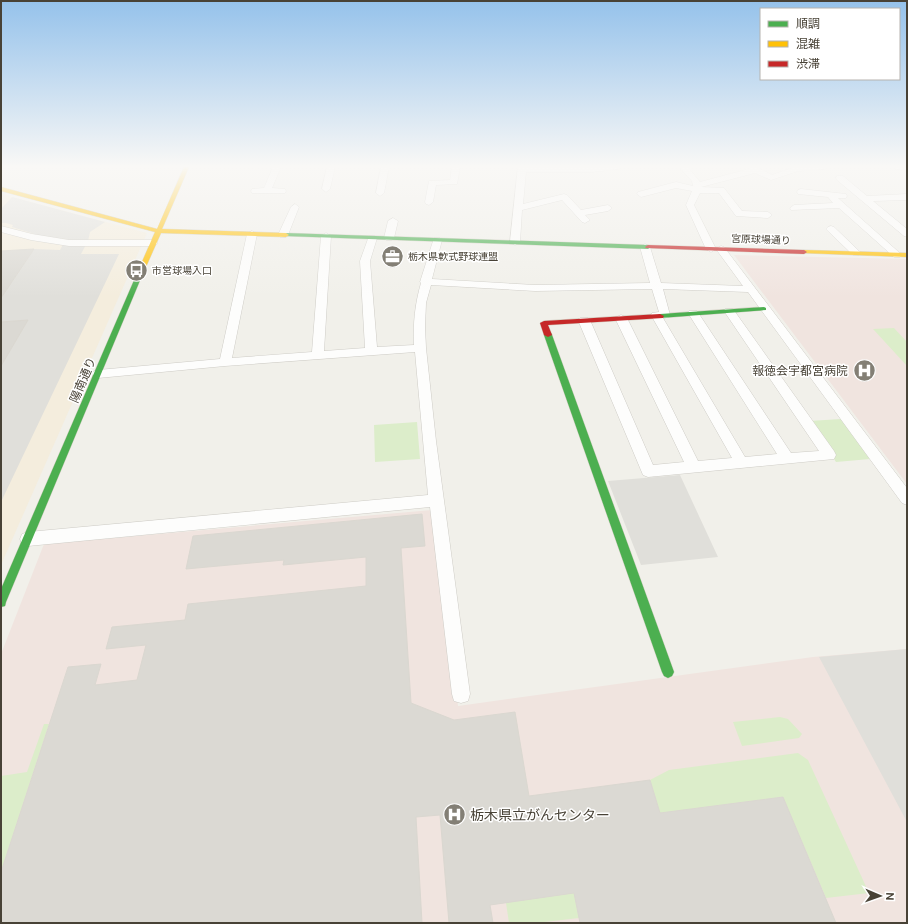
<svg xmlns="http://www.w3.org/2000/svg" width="908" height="924" font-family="'DM Sans','Noto Sans JP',sans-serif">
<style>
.commercial{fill:#f4eddd}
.medical{fill:#f0e4df}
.green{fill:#dcedca}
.parking{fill:#e0dfda}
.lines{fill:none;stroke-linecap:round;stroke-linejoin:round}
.stream{fill:#b9d6f0;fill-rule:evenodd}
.building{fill:#dbd9d3;stroke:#dad7d0}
.street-casing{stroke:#ceccc6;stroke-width:1}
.fast-casing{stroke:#d1cec1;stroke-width:1}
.slow-casing{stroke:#d1cec1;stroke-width:1}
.jam-casing{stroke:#d1cec1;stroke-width:1}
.street{fill:#fdfdfc;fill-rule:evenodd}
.fast{fill:#4caf50;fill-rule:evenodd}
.slow{fill:#ffc107;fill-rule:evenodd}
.jam{fill:#c62828;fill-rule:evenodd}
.labels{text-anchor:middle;stroke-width:3;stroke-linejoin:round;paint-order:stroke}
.far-street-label{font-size:10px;fill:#484236;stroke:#fff}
.far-poi-label{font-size:10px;fill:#484236;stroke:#fff;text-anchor:start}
.poi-label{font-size:12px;fill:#484236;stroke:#fff;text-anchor:end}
.street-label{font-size:12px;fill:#484236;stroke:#fff}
.near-poi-label{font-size:14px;fill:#484236;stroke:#fff;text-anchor:start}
</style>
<rect width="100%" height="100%" fill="#f1f0ea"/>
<!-- commercial -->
<path class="commercial" d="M 1,194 L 147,233 L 1,565 Z"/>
<!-- medical -->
<path class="medical" d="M 734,255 L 907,259 L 907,484 Z
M 432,510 L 458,706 L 813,657 L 907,649 L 907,923 L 1,923 L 1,654 L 44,544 Z"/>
<!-- green -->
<path class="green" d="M 894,328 L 907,342 L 907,366 L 873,329 Z
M 841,419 L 870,459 L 836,462 L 809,421 Z
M 417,422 L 420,459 L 375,462 L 374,425 Z
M 780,717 L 788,719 L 802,734 L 799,738 L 742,746 L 733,722 Z
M 44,724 L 49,724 L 1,872 L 1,776 L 27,772 Z
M 798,753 L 808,760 L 869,893 L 826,898 L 783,797 L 660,813 L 650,780 L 669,770 Z
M 565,848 L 579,918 L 536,923 L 509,923 L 506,903 Z"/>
<!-- parking -->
<path class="parking" d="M 12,197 L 105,222 L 90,232 L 88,241 L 81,254 L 119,254 L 1,502 L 1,366 L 28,320 L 1,322 L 1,298 L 34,249 L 60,250 L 66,239 L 41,236 L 12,227 L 13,225 L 6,223 L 1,223 L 1,209 Z
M 680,475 L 718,557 L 641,565 L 608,481 Z
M 907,649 L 907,822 L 819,657 Z"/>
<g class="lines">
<!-- stream -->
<path class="stream" d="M 549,167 L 573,167 L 572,168 Z"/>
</g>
<!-- building -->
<path class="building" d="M 34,249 L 1,298 L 1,251 Z
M 28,320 L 1,366 L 1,322 Z
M 422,514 L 425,546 L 401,548 L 411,703 L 454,720 L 515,712 L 529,796 L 650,780 L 660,813 L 783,797 L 836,923 L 580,923 L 574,893 L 490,905 L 493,923 L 449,923 L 440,815 L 416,817 L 422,923 L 1,923 L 1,872 L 68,667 L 101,664 L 95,685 L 137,680 L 146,645 L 106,649 L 112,627 L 185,620 L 188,604 L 366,586 L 366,557 L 283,565 L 284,560 L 186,569 L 193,536 Z"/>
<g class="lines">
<defs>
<path id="street" d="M 273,167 L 281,167 L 272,188 L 285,189 L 286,191 L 285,193 L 252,193 L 251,191 L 252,189 L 264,188 Z
M 327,167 L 335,167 L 330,189 L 326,192 L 322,189 Z
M 381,167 L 389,167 L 384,193 L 380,196 L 376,193 Z
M 452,167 L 460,167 L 457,184 L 436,185 L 433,202 L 429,205 L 426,204 L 425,202 L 429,181 L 450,180 Z
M 518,167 L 526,168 L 623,167 L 619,169 L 592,172 L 526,172 L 523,204 L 564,194 L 567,195 L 581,210 L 608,205 L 612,208 L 608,211 L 585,215 L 590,220 L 585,223 L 582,222 L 562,200 L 522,210 L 520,242 L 515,245 L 510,242 Z
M 679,167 L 688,167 L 700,182 L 749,169 L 746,167 L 757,167 L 772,175 L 794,167 L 829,167 L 825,169 L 798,171 L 771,180 L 755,173 L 701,187 L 724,188 L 742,211 L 768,212 L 772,215 L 768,218 L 736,216 L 719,193 L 700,193 L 694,205 L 716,249 L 711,252 L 706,249 L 686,205 L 692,191 L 676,188 L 641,197 L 637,194 L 638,192 L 676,182 L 693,186 L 692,181 Z
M 895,167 L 907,167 L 907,171 L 896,169 Z
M 837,176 L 843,176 L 867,196 L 907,194 L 907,200 L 873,201 L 907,229 L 907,237 L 904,236 L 837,180 L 836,178 Z
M 801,189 L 846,194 L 847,196 L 846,198 L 838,198 L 902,255 L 900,257 L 894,257 L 839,208 L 791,210 L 790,208 L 794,205 L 833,203 L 828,197 L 798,194 L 797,192 L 798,190 Z
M 295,204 L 299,207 L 288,235 L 286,237 L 280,237 L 278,235 L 291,207 Z
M 393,218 L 398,221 L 394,238 L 392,240 L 386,240 L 384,238 L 388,221 Z
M 1,226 L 32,234 L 69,240 L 153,240 L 158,243 L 153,246 L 69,246 L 31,240 L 1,232 Z
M 831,226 L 834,227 L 859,251 L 861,253 L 859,255 L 853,255 L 828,231 L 826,229 L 828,227 Z
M 252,231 L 257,234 L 232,358 L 312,352 L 321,236 L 326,233 L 331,236 L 324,351 L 365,348 L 360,261 L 369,236 L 375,236 L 377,238 L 370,261 L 377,347 L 414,345 C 413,323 415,304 421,283 L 420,282 L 434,238 L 440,238 L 442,240 L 432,279 L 535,285 L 650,283 L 640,247 L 645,244 L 650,247 L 661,283 L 743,286 L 716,249 L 721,246 L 724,247 L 907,488 L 907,505 L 902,503 L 748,292 L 663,289 L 670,315 L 669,317 L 663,318 L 745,457 L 777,454 L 688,313 L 689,311 L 697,311 L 791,453 L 819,451 L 724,311 L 725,309 L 733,309 L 834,451 L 836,455 L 834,459 L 648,477 L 643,475 L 578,320 L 580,318 L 588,318 L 590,320 L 653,465 L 684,462 L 615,318 L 621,315 L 627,318 L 698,461 L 732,458 L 651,315 L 652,313 L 659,312 L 652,289 L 535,291 L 431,285 L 426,303 L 425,327 L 426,348 L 436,441 L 470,694 L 468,701 L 461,703 L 454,701 L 452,694 L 430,507 L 28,546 L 22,544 L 20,539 L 22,534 L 28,532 L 428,495 L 415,352 L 225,366 L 98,378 L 94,377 L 92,374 L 94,371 L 98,370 L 220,359 L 247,234 Z"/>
<path id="fast" d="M 286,233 L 648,245 L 651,247 L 648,249 L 284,236 L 284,234 Z
M 138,276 L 141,278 L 6,602 L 5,606 L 1,607 L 1,589 L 135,278 Z
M 764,307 L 766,308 L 766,310 L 660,318 L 656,316 L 660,314 Z
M 545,333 L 551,333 L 552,335 L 674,672 L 672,676 L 668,678 L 664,676 L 662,672 L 544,335 Z"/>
<path id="slow" d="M 184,167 L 189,167 L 162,229 L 286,233 L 289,235 L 286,237 L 161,233 L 141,278 L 138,280 L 135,278 L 155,232 L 1,191 L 1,187 L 157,229 Z
M 804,250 L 907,253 L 907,257 L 802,253 L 801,252 Z"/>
<path id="jam" d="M 648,245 L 804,250 L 807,252 L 804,254 L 646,248 L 645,247 Z
M 660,314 L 664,316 L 663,318 L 548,325 L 552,335 L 548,337 L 544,335 L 540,323 L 544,321 Z"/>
</defs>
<!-- street casing -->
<use href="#street" class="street-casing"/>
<!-- fast casing -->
<use href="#fast" class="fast-casing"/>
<!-- slow casing -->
<use href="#slow" class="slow-casing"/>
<!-- jam casing -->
<use href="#jam" class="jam-casing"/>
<!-- street -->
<use href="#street" class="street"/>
<!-- fast -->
<use href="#fast" class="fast"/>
<!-- slow -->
<use href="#slow" class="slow"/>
<!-- jam -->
<use href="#jam" class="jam"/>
</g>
<!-- sky -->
<linearGradient id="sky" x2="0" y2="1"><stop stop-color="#95c2eb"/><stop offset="0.56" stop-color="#f9f8f6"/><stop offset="1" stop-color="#f9f8f6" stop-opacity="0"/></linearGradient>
<rect width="908" height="297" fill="url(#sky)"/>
<!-- icons -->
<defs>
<symbol id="office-disc" viewBox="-11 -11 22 22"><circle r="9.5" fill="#837f75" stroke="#fff"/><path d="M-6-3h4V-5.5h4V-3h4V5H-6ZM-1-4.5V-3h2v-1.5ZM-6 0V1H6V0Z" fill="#fff"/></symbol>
<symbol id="bus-disc" viewBox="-11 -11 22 22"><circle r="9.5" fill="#837f75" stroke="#fff"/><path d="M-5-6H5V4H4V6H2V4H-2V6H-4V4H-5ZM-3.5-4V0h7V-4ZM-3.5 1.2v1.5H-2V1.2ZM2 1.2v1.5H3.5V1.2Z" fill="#fff"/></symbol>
<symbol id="hospital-disc" viewBox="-11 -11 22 22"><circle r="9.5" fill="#837f75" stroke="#fff"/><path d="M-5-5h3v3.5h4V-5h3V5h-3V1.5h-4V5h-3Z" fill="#fff"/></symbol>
</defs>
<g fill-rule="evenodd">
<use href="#office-disc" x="380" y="244" width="25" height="25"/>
<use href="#bus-disc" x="124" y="258" width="25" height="25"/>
<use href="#hospital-disc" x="852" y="358" width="25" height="25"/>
<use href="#hospital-disc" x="442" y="802" width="25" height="25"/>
</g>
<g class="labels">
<!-- far-street labels -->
<g class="far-street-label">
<text transform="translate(761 239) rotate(2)" y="4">宮原球場通り</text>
</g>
<!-- far-poi labels -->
<g class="far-poi-label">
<text x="408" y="260">栃木県軟式野球連盟</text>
<text x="152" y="274">市営球場入口</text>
</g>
<!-- poi labels -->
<g class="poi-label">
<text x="848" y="375">報徳会宇都宮病院</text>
</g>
<!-- street labels -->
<g class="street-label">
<text transform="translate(83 380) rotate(-67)" y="4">陽南通り</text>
</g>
<!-- near-poi labels -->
<g class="near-poi-label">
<text x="470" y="820">栃木県立がんセンター</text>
</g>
</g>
<!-- border -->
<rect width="908" height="924" fill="none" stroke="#484236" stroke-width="4"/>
<!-- legend -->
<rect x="760" y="8" width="140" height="72" fill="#ffffff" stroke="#b6b3af"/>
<rect x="768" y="21" width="20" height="6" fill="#4caf50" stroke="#b6b3af"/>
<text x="796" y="28" font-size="12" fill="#484236">順調</text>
<rect x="768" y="41" width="20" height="6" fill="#ffc107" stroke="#b6b3af"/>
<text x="796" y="48" font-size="12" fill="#484236">混雑</text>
<rect x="768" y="61" width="20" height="6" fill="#c62828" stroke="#b6b3af"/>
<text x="796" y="68" font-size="12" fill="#484236">渋滞</text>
<!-- north arrow -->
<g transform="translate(880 896) rotate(92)" stroke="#ffffff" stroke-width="3" paint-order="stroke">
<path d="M0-3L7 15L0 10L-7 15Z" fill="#484236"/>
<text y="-6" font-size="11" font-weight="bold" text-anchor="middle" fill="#484236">N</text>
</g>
</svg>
